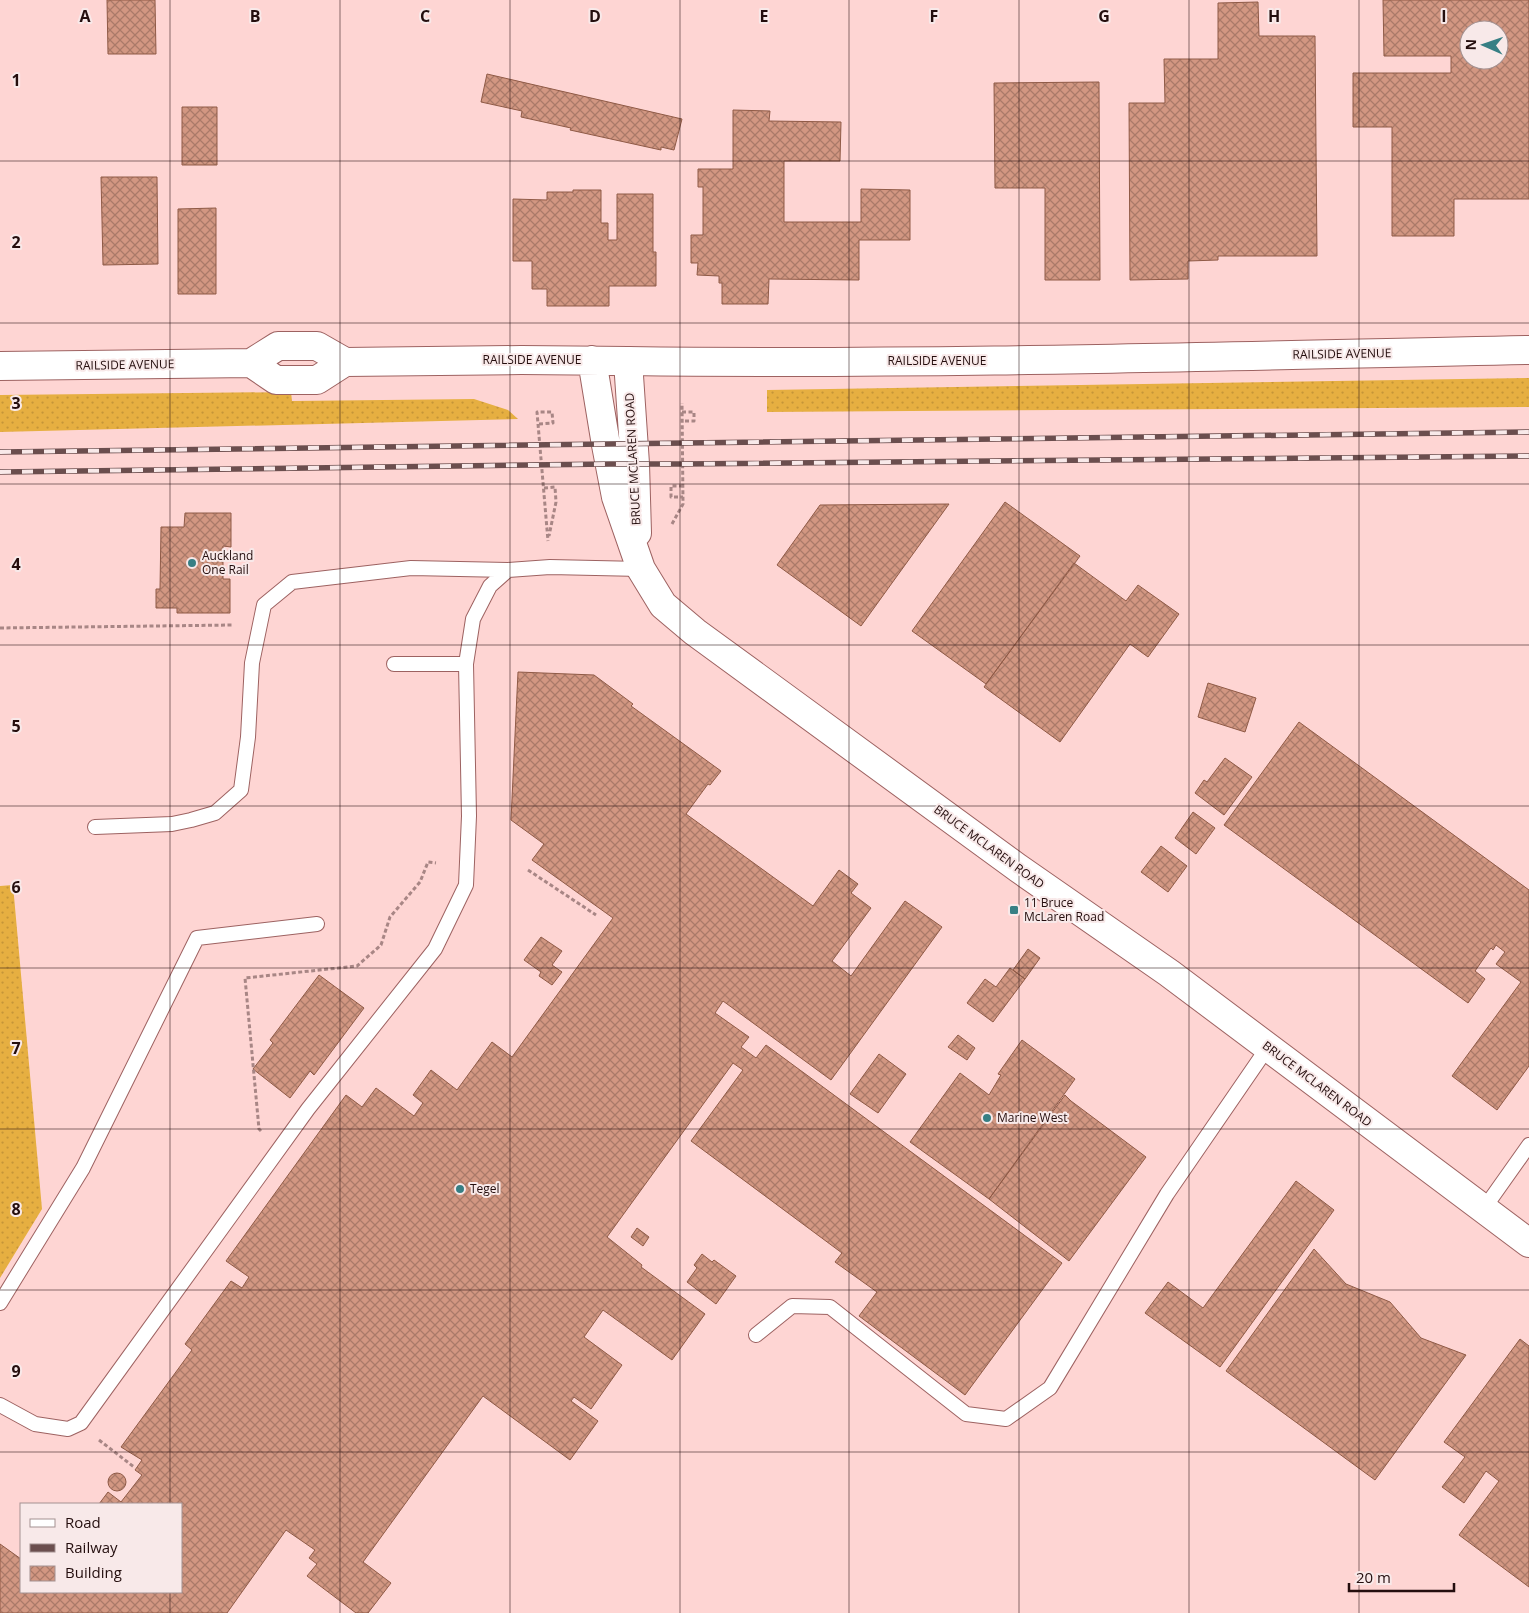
<svg xmlns="http://www.w3.org/2000/svg" width="1529" height="1613" font-family="'Open Sans',sans-serif">
<style>
.grass{fill:url(#grass-dots)}
.building{fill:url(#building-cross-hatch);stroke:#8f5a46;fill-rule:evenodd}
.lines{fill:none;stroke-linecap:round;stroke-linejoin:round}
.service-casing{stroke:#9d6261;stroke-width:16}
.minor-casing{stroke:#9d6261;stroke-width:30}
.secondary-casing{stroke:#9d6261;stroke-width:30}
.path{stroke:#a88685;stroke-width:3;stroke-dasharray:4 2.5;stroke-linecap:butt}
.service{stroke:#fff;stroke-width:14}
.minor{stroke:#fff;stroke-width:28}
.secondary{stroke:#fff;stroke-width:28}
.rail-casing{stroke:#6b4e4e;stroke-width:5.5}
.rail{stroke:#f8e9e9;stroke-width:4;stroke-dasharray:11;stroke-linecap:butt}
.grid{fill:none;stroke:#240e0e;stroke-width:1;stroke-opacity:0.55}
.poi-dot{fill:#377f84;stroke:#f8e9e9;stroke-width:2}
.labels{text-anchor:middle;stroke-width:4;stroke-linejoin:round;paint-order:stroke}
.street-label{font-size:12px;fill:#240e0e;stroke:#f8e9e9}
.poi-label{font-size:12px;fill:#240e0e;stroke:#f8e9e9;text-anchor:start}
.grid-label{font-size:16px;text-anchor:middle;font-weight:bold;fill:#240e0e;stroke:#f8e9e9;stroke-width:4;stroke-linejoin:round;paint-order:stroke}
</style>
<defs>
<pattern id="grass-dots" width="8" height="8" patternUnits="userSpaceOnUse" patternTransform="scale(1.25)"><rect width="8" height="8" fill="#e6af41"/><path d="M2 2h.1M6 6h.1" fill="none" stroke="#c59538" stroke-width="1.8" stroke-linecap="round"/></pattern>
<pattern id="building-cross-hatch" width="8" height="8" patternUnits="userSpaceOnUse" patternTransform="scale(1.25)"><rect width="8" height="8" fill="#d29782"/><path d="M0 0l8 8M0 8l8-8" fill="none" stroke="#aa7a69"/></pattern>
</defs>
<rect width="100%" height="100%" fill="#fed5d3"/>
<!-- grass -->
<path class="grass" d="M 1529,378 L 1529,407 L 767,412 L 767,390 Z
M 291,392 L 292,401 L 474,399 L 508,410 L 518,419 L 0,432 L 0,395 Z
M 13,885 L 42,1209 L 0,1278 L 0,886 Z"/>
<!-- building -->
<path class="building" d="M 107,0 L 155,0 L 156,54 L 108,54 Z
M 1383,0 L 1529,0 L 1529,199 L 1454,199 L 1454,236 L 1392,236 L 1392,127 L 1353,127 L 1353,73 L 1451,73 L 1451,56 L 1384,56 ZM 1469,30 L 1499,30 L 1499,60 L 1469,60 Z
M 1258,2 L 1259,36 L 1315,36 L 1317,256 L 1218,256 L 1218,260 L 1188,261 L 1188,279 L 1130,280 L 1129,103 L 1165,103 L 1164,59 L 1218,59 L 1218,3 Z
M 487,74 L 682,119 L 674,150 L 661,147 L 661,150 L 570,130 L 571,128 L 521,117 L 522,111 L 481,102 Z
M 1099,82 L 1100,280 L 1045,280 L 1045,188 L 995,188 L 994,83 Z
M 182,107 L 217,107 L 217,165 L 182,165 Z
M 733,110 L 770,111 L 769,121 L 841,122 L 840,161 L 784,161 L 784,222 L 861,222 L 861,189 L 910,190 L 910,240 L 859,240 L 859,280 L 769,279 L 768,304 L 722,304 L 722,283 L 719,283 L 719,276 L 697,275 L 698,263 L 691,263 L 691,235 L 703,235 L 703,187 L 698,187 L 698,169 L 733,169 Z
M 101,177 L 157,177 L 158,264 L 103,265 Z
M 573,190 L 601,190 L 601,223 L 608,223 L 608,240 L 617,240 L 617,194 L 653,194 L 653,252 L 656,252 L 656,286 L 609,286 L 609,306 L 547,306 L 547,289 L 532,289 L 532,261 L 513,261 L 513,199 L 547,200 L 547,192 L 573,192 Z
M 216,208 L 216,294 L 178,294 L 178,209 Z
M 1005,502 L 1080,556 L 986,684 L 912,631 Z
M 949,504 L 861,626 L 777,565 L 820,505 Z
M 185,513 L 231,513 L 231,547 L 223,546 L 223,579 L 230,579 L 230,613 L 177,613 L 177,608 L 156,608 L 156,589 L 160,589 L 161,527 L 184,527 Z
M 1074,563 L 1126,601 L 1138,585 L 1179,614 L 1148,657 L 1130,644 L 1060,742 L 984,687 Z
M 518,672 L 594,675 L 633,704 L 631,706 L 721,771 L 710,785 L 708,784 L 686,814 L 813,906 L 839,870 L 858,884 L 851,893 L 871,908 L 832,961 L 851,976 L 905,901 L 942,927 L 831,1080 L 723,1001 L 715,1013 L 749,1037 L 741,1047 L 756,1058 L 766,1045 L 1062,1263 L 965,1395 L 859,1316 L 877,1292 L 835,1262 L 842,1253 L 691,1141 L 743,1070 L 733,1063 L 607,1237 L 642,1265 L 641,1267 L 705,1314 L 672,1360 L 603,1310 L 584,1337 L 622,1365 L 591,1409 L 574,1397 L 571,1401 L 598,1421 L 570,1460 L 483,1396 L 363,1562 L 391,1583 L 368,1613 L 356,1613 L 307,1576 L 317,1564 L 309,1558 L 315,1550 L 286,1530 L 227,1613 L 0,1613 L 0,1544 L 21,1559 L 21,1592 L 181,1592 L 181,1504 L 99,1504 L 108,1492 L 121,1502 L 142,1475 L 135,1470 L 142,1460 L 121,1447 L 192,1350 L 185,1344 L 231,1281 L 242,1288 L 249,1277 L 226,1261 L 346,1095 L 362,1107 L 376,1088 L 414,1116 L 423,1103 L 413,1095 L 431,1070 L 457,1090 L 492,1042 L 512,1057 L 613,918 L 532,860 L 544,844 L 511,820 Z
M 1208,683 L 1256,698 L 1245,732 L 1198,717 Z
M 1299,722 L 1529,890 L 1529,1066 L 1497,1110 L 1452,1076 L 1521,982 L 1496,964 L 1505,952 L 1496,945 L 1493,950 L 1491,948 L 1475,971 L 1485,979 L 1468,1003 L 1224,825 Z
M 1225,758 L 1252,777 L 1224,815 L 1195,793 L 1204,780 L 1207,782 Z
M 1193,812 L 1215,828 L 1196,854 L 1175,838 Z
M 1161,846 L 1187,866 L 1168,892 L 1141,872 Z
M 541,937 L 562,951 L 552,965 L 562,972 L 552,985 L 539,976 L 541,972 L 524,960 Z
M 1028,949 L 1040,958 L 1025,979 L 1013,970 Z
M 1010,968 L 1025,979 L 993,1022 L 967,1003 L 985,979 L 996,987 Z
M 319,975 L 364,1008 L 314,1075 L 310,1071 L 290,1098 L 253,1069 L 273,1043 L 270,1040 Z
M 958,1035 L 975,1048 L 967,1060 L 948,1047 Z
M 1022,1040 L 1075,1079 L 989,1199 L 910,1142 L 960,1073 L 989,1095 L 1001,1075 L 998,1074 Z
M 879,1054 L 906,1074 L 878,1113 L 850,1094 Z
M 1065,1095 L 1071,1101 L 1146,1157 L 1069,1261 L 989,1199 Z
M 1296,1181 L 1334,1210 L 1220,1367 L 1145,1313 L 1168,1282 L 1203,1308 Z
M 637,1228 L 649,1237 L 643,1246 L 631,1237 Z
M 1314,1249 L 1346,1284 L 1390,1302 L 1421,1338 L 1466,1355 L 1375,1480 L 1226,1371 Z
M 702,1254 L 712,1262 L 714,1260 L 736,1276 L 716,1304 L 687,1282 L 697,1268 L 694,1265 Z
M 1520,1339 L 1529,1346 L 1529,1587 L 1459,1535 L 1499,1481 L 1486,1471 L 1464,1503 L 1442,1487 L 1465,1457 L 1444,1442 Z
M108 1482a9 9 0 1 1 18 0a9 9 0 1 1-18 0Z"/>
<g class="lines">
<defs>
<path id="service" d="M 394,664 L 466,664
M 95,827 L 172,824 L 191,820 L 215,813 L 241,790 L 248,737 L 252,663 L 264,605 L 292,582 L 411,568 L 508,570
M 1483,1210 L 1529,1145
M 0,1303 L 83,1168 L 197,938 L 317,924
M 756,1335 L 792,1306 L 830,1307 L 966,1414 L 1006,1419 L 1050,1388 L 1167,1194 L 1268,1047
M 0,1405 L 35,1424 L 68,1429 L 81,1423 L 308,1109 L 435,949 L 466,885 L 469,816 L 466,664 L 473,619 L 490,586 L 508,570 L 550,567 L 641,569"/>
<path id="minor" d="M 628,361 C 928,365 1229,356 1529,350"/>
<path id="secondary" d="M 592,360 L 606,445 L 616,497 L 641,569 L 663,605 L 695,632 L 1018,868 L 1169,973 L 1529,1243
M 251,363 L 276,380 L 317,380 L 345,362
M 0,366 L 251,363 L 278,346 L 317,346 L 345,362 L 521,360 L 628,361 L 635,464 L 637,533"/>
</defs>
<!-- service casing -->
<use href="#service" class="service-casing"/>
<!-- minor casing -->
<use href="#minor" class="minor-casing"/>
<!-- secondary casing -->
<use href="#secondary" class="secondary-casing"/>
<!-- path -->
<path class="path" d="M 682,412 L 694,412 L 694,421 L 682,421
M 539,424 L 553,423 L 552,412 L 537,412 L 548,541
M 683,486 L 671,486 L 671,497 L 683,497
M 544,488 L 555,487 L 556,502 L 549,536
M 672,524 L 683,504 L 682,403
M 0,628 L 234,625
M 528,870 L 596,915
M 261,1131 L 259,1129 L 245,978 L 357,966 L 381,945 L 390,917 L 420,882 L 428,862 L 436,863
M 99,1440 L 134,1467"/>
<!-- service -->
<use href="#service" class="service"/>
<!-- minor -->
<use href="#minor" class="minor"/>
<!-- secondary -->
<use href="#secondary" class="secondary"/>
<defs>
<path id="rail" d="M 0,452 L 1529,432
M 0,472 L 610,464 L 682,464 L 1529,456"/>
</defs>
<!-- rail casing -->
<use href="#rail" class="rail-casing"/>
<!-- rail -->
<use href="#rail" class="rail"/>
</g>
<!-- grid -->
<path class="grid" d="M 170,0 L 170,1504M 340,0 L 340,1613M 510,0 L 510,1613M 680,0 L 680,1613M 849,0 L 849,1613M 1019,0 L 1019,1613M 1189,0 L 1189,1613M 1359,0 L 1359,1613M 0,161 L 1529,161M 0,323 L 1529,323M 0,484 L 1529,484M 0,645 L 1529,645M 0,806 L 1529,806M 0,968 L 1529,968M 0,1129 L 1529,1129M 0,1290 L 1529,1290M 0,1452 L 1529,1452M 170,1592 L 170,1613"/>
<!-- markers -->
<g class="poi-dot">
<circle cx="192" cy="563" r="5"/>
<rect x="1009" y="905" width="10" height="10" rx="2.5"/>
<circle cx="987" cy="1118" r="5"/>
<circle cx="460" cy="1189" r="5"/>
</g>
<g class="labels">
<!-- street labels -->
<g class="street-label">
<text transform="translate(1342 354) rotate(-1)" y="4">RAILSIDE AVENUE</text>
<text x="532" y="364">RAILSIDE AVENUE</text>
<text x="937" y="365">RAILSIDE AVENUE</text>
<text transform="translate(125 365) rotate(-1)" y="4">RAILSIDE AVENUE</text>
<text transform="translate(633 459) rotate(-93)" y="4">BRUCE MCLAREN ROAD</text>
<text transform="translate(989 847) rotate(36)" y="4">BRUCE MCLAREN ROAD</text>
<text transform="translate(1317 1084) rotate(37)" y="4">BRUCE MCLAREN ROAD</text>
</g>
<!-- poi labels -->
<g class="poi-label">
<text x="202" y="560">Auckland<tspan x="202" dy="14">One Rail</tspan></text>
<text x="1024" y="907">11 Bruce<tspan x="1024" dy="14">McLaren Road</tspan></text>
<text x="997" y="1122">Marine West</text>
<text x="470" y="1193">Tegel</text>
</g>
</g>
<g class="grid-label">
<text x="85" y="22">A</text>
<text x="255" y="22">B</text>
<text x="425" y="22">C</text>
<text x="595" y="22">D</text>
<text x="764" y="22">E</text>
<text x="934" y="22">F</text>
<text x="1104" y="22">G</text>
<text x="1274" y="22">H</text>
<text x="1444" y="22">I</text>
<text x="16" y="86">1</text>
<text x="16" y="248">2</text>
<text x="16" y="409">3</text>
<text x="16" y="570">4</text>
<text x="16" y="732">5</text>
<text x="16" y="893">6</text>
<text x="16" y="1054">7</text>
<text x="16" y="1215">8</text>
<text x="16" y="1377">9</text>
</g>
<!-- legend -->
<rect x="20" y="1503" width="162" height="90" fill="#f8e9e9" stroke="#a39191"/>
<rect x="30" y="1519" width="25" height="8" fill="#ffffff" stroke="#a39191"/>
<text x="65" y="1528" font-size="15" fill="#240e0e">Road</text>
<rect x="30" y="1544" width="25" height="8" fill="#6b4e4e" stroke="#a39191"/>
<text x="65" y="1553" font-size="15" fill="#240e0e">Railway</text>
<rect x="30" y="1566" width="25" height="15" fill="url(#building-cross-hatch)" stroke="#a39191"/>
<text x="65" y="1578" font-size="15" fill="#240e0e">Building</text>
<!-- north arrow -->
<g transform="translate(1484 45) rotate(272)"><circle r="24" fill="#f8e9e9" stroke="#a39191"/>
<path d="M0-4L9 19L0 12L-9 19Z" fill="#377f84"/>
<text y="-8" font-size="14" font-weight="bold" text-anchor="middle" fill="#240e0e">N</text>
</g>
<!-- scale -->
<path d="M1349 1583v8h105v-8" fill="none" stroke="#240e0e" stroke-width="2.5"/>
<text x="1356" y="1583" font-size="15" fill="#240e0e" stroke="#f8e9e9" stroke-width="4" paint-order="stroke">20 m</text>
</svg>
